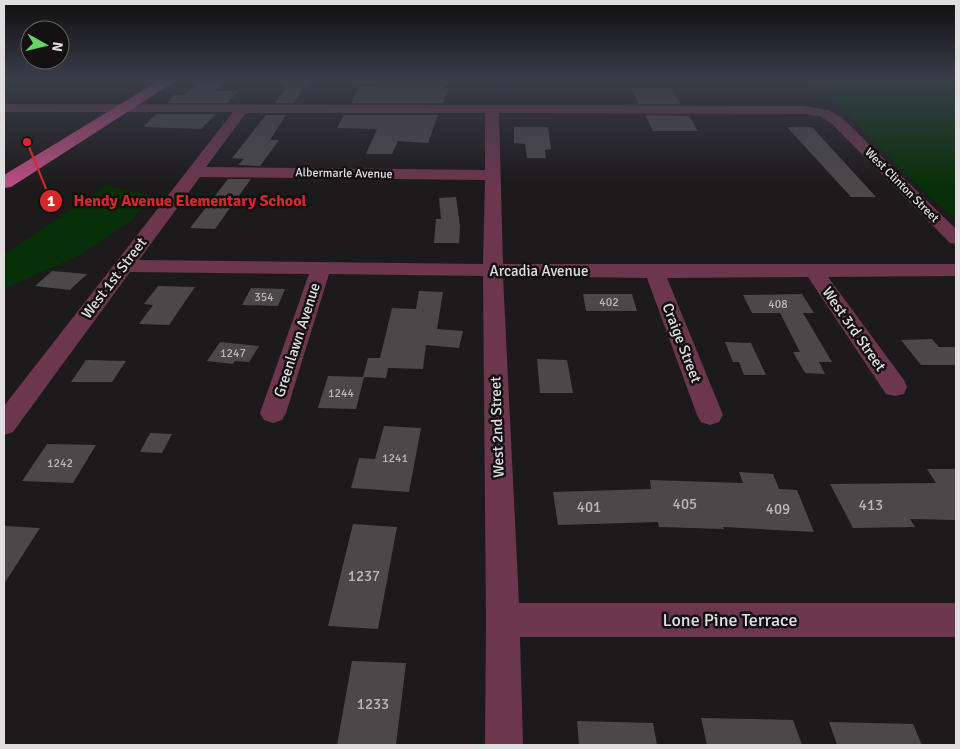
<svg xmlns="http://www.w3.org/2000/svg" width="960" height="749" font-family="Signika,sans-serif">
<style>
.green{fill:#073008}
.building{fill:#4b4849}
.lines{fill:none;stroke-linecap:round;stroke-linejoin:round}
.minor{fill:#6c364d;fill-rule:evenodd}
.major{fill:#bc4c80;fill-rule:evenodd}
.labels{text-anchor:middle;stroke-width:5;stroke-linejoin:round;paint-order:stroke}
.far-street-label{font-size:12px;fill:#e0dedf;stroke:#141112}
.number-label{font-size:12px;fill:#bbb8ba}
.street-label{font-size:15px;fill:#e0dedf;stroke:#141112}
.near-number-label{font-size:15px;fill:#bbb8ba}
.near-street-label{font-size:18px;fill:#e0dedf;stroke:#141112}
.leader{fill:none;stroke:#d62828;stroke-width:2}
.callout-dot{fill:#d62828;stroke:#141112;stroke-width:2}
.mark-label{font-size:15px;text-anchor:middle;font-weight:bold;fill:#fff}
.callout-label{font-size:16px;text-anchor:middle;font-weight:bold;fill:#d62828;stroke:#141112;stroke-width:5;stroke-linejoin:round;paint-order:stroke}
</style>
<rect width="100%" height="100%" fill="#1d1a1b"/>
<!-- green -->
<path class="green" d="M 811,80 L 956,80 L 956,220 L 902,171 L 821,87 Z
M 105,186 L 151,195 L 132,220 L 76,257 L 4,289 L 4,255 Z"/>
<!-- building -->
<path class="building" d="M 291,80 L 309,80 L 294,103 L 275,103 Z
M 198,83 L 224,83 L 215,91 L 239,91 L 227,103 L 167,103 L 174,95 L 185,95 Z
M 387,86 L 443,86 L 443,88 L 449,88 L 443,103 L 351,103 L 359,87 Z
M 631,88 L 671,88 L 681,104 L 639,104 Z
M 156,114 L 216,114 L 201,129 L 143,127 Z
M 266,115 L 286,115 L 270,140 L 279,140 L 260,166 L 238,165 L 244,159 L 232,158 Z
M 344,115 L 438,115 L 428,143 L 398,141 L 392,154 L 366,154 L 377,129 L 337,128 Z
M 645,115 L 689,116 L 698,131 L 653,131 Z
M 514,127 L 548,127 L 551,149 L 545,150 L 546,158 L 527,158 L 525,144 L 514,143 Z
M 787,127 L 812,127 L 876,197 L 851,197 Z
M 228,179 L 251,179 L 215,229 L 190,228 Z
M 456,197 L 460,226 L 459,243 L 434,243 L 436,219 L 441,219 L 439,198 Z
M 52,271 L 87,274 L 70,290 L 35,286 Z
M 158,286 L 195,287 L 169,325 L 139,324 L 153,305 L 144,304 Z
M 251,288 L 285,289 L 278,306 L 242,305 Z
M 419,291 L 443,292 L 437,329 L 463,331 L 459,348 L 426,345 L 423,369 L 388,368 L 386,378 L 364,377 L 356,409 L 318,408 L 328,376 L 363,377 L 368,358 L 380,358 L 392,308 L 416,309 Z
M 583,294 L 632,294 L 637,311 L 586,311 Z
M 802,294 L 814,313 L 803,313 L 832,362 L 819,362 L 825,374 L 805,373 L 793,352 L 800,352 L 780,313 L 752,313 L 743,295 Z
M 932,339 L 939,347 L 956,347 L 956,365 L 921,365 L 901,340 Z
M 220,342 L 259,346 L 249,362 L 235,361 L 233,364 L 207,361 Z
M 725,342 L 751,343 L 766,375 L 744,375 L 739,362 L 733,362 Z
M 537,359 L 567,360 L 573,393 L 540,393 Z
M 86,360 L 126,361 L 112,382 L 71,382 Z
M 384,426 L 421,428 L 409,492 L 351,488 L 359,458 L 375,459 Z
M 150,433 L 172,434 L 162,453 L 140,452 Z
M 47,444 L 96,445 L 73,483 L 22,481 Z
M 927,469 L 956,469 L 956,520 L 910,519 L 915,527 L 853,528 L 830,484 L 936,483 Z
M 739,472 L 773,474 L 779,489 L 797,490 L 814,532 L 723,527 L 724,529 L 659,527 L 658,522 L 558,525 L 553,492 L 651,489 L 650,480 L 743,483 Z
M 353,524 L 397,527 L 378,629 L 328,626 Z
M 4,526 L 40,528 L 4,584 Z
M 352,661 L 406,663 L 396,745 L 337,745 Z
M 701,718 L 793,720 L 802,745 L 707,745 Z
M 577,721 L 653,723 L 657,745 L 579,745 Z
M 829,722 L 913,724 L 922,745 L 837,745 Z"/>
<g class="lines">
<!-- minor -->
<path class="minor" d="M 4,104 L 804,106 L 828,110 L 841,117 L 956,229 L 956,244 L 950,243 L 831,123 L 819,116 L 804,114 L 499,113 L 503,264 L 956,264 L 956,276 L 828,277 L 904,380 L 907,387 L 904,394 L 895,396 L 886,394 L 808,277 L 667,278 L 723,415 L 719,422 L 710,425 L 701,422 L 697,415 L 647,278 L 503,276 L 519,603 L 956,603 L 956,637 L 520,637 L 523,745 L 485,745 L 486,620 L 483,276 L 329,274 L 286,413 L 282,420 L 273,423 L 264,420 L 260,413 L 309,274 L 130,272 L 13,432 L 4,435 L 4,406 L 233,112 L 4,112 ZM 246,113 L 485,113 L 485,170 L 206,167 ZM 200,177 L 485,180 L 483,264 L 139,260 Z"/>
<!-- major -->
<path class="major" d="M 160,80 L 177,80 L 11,187 L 4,188 L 4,175 Z"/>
</g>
<!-- sky -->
<linearGradient id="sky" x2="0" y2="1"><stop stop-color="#100e0f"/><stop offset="0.43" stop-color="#3a3e4a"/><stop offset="1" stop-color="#3a3e4a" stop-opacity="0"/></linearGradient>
<rect width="960" height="185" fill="url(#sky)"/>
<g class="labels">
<!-- far-street labels -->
<g class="far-street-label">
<text transform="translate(344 173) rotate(1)" y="4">Albermarle Avenue</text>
<text transform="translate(902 185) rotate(45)" y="4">West Clinton Street</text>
</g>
<!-- number labels -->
<g class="number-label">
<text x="264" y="301">354</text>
<text x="609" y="306">402</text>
<text x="778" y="308">408</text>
<text x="233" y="357">1247</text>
<text x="341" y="397">1244</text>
<text x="395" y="462">1241</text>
<text x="60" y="467">1242</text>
</g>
<!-- street labels -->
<g class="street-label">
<text x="539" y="276">Arcadia Avenue</text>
<text transform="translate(114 278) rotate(-53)" y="5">West 1st Street</text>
<text transform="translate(854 329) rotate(55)" y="5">West 3rd Street</text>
<text transform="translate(297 340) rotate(-72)" y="5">Greenlawn Avenue</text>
<text transform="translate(682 343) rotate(69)" y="5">Craige Street</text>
<text transform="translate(497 427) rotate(-92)" y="5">West 2nd Street</text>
</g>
<!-- near-number labels -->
<g class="near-number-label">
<text x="685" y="509">405</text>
<text x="871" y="510">413</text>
<text x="589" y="512">401</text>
<text x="778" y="514">409</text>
<text x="364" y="581">1237</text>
<text x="373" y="709">1233</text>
</g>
<!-- near-street labels -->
<g class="near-street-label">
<text x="730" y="626">Lone Pine Terrace</text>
</g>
</g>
<!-- callouts -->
<path class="leader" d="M27 142L51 201"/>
<g class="callout-dot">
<circle cx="27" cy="142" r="5"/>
<circle cx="51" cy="201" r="12"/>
</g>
<g class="mark-label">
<text x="51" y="206">1</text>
</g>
<g class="callout-label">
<text x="190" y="206">Hendy Avenue Elementary School</text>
</g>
<!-- border -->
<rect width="960" height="749" fill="none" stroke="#e0dedf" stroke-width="10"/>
<!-- north arrow -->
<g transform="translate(45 45) rotate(98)"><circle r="24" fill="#141112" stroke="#666364"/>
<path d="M0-4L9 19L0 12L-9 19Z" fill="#67d466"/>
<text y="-8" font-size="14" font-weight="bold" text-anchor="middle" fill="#e0dedf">N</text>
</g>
</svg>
